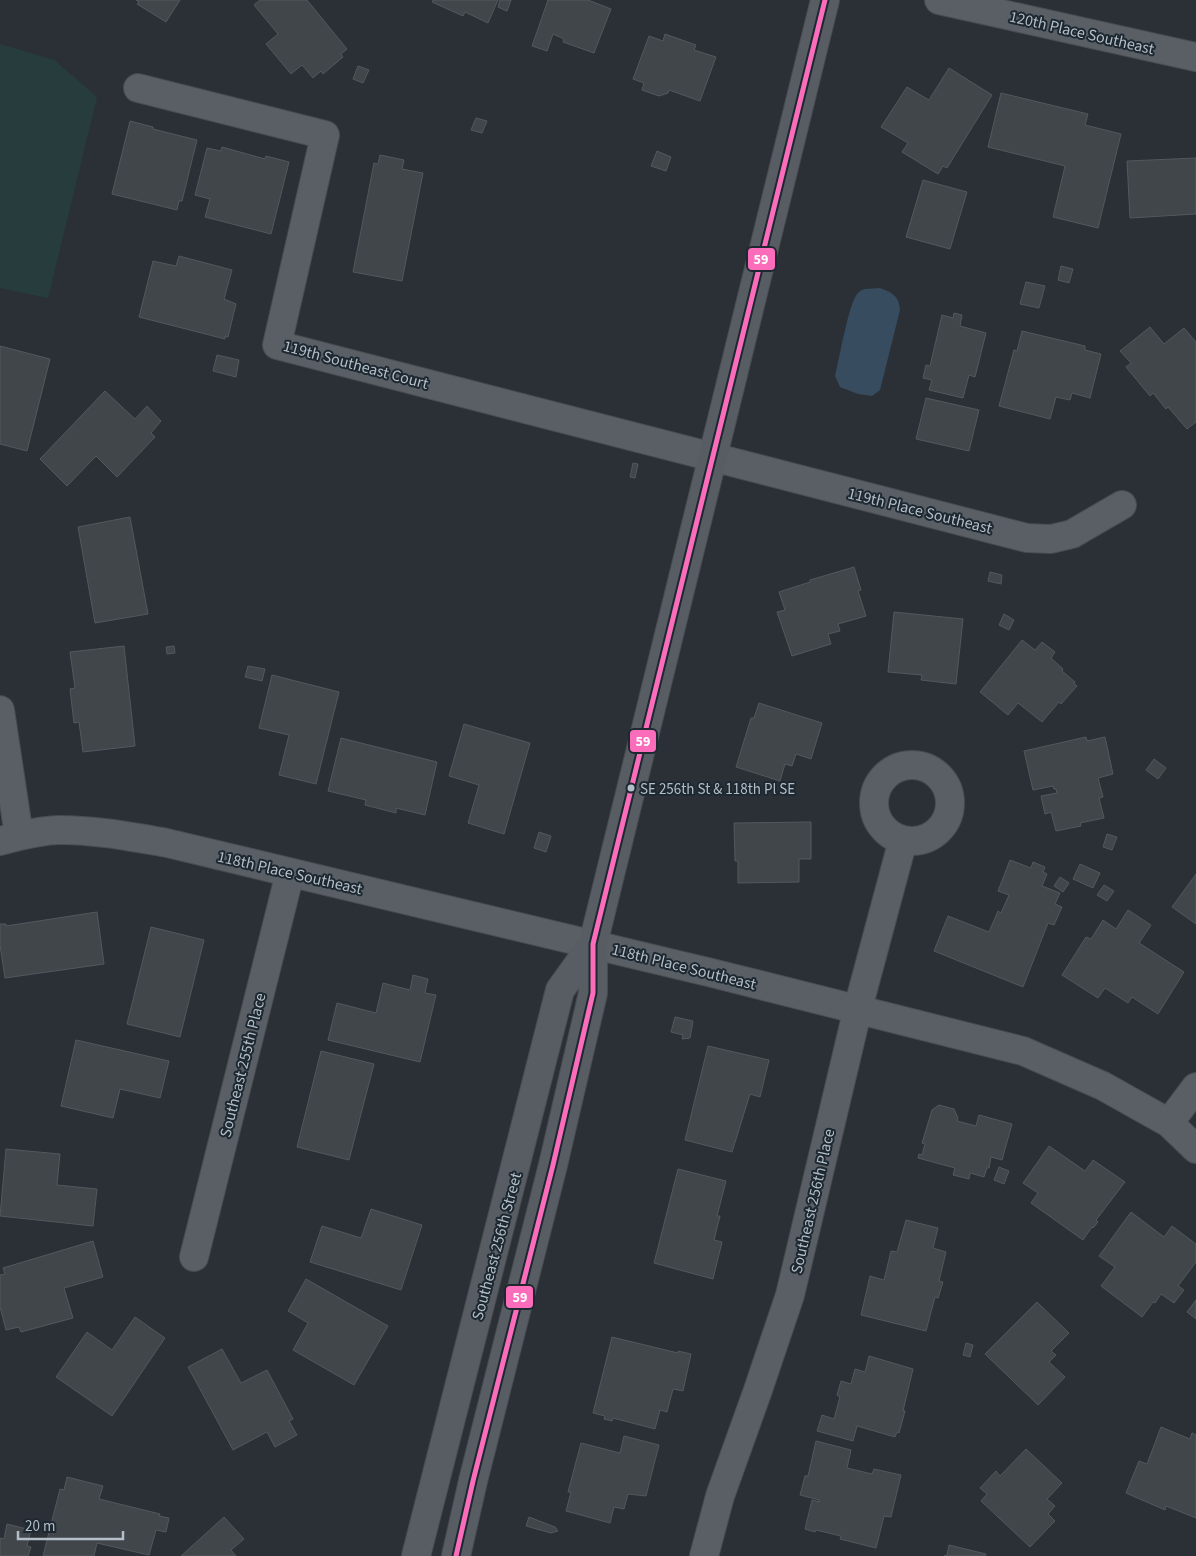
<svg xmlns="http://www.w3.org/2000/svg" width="1196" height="1556" font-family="'Source Sans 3',sans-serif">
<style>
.green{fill:#273d3d}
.water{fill:#374c5f}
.building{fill:#41464b;stroke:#52585e}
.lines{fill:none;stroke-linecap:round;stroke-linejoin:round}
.street-casing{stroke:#484c51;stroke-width:30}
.secondary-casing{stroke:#484c51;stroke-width:30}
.street{stroke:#595f65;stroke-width:28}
.secondary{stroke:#585d63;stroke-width:28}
.bus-1-casing{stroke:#1d2831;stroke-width:9}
.bus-1{stroke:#fb6dba;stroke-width:5}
.bus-dot{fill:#b3bec8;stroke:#1d2831;stroke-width:2}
.labels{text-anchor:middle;stroke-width:4;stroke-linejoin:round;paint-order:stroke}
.bus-label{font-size:15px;fill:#b3bec8;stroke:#1d2831;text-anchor:start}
.street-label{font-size:16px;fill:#b3bec8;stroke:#1d2831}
.line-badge{stroke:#1d2831;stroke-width:2}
.badge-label{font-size:14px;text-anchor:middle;font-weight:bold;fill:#fff}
</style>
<rect width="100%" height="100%" fill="#2a3036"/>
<!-- green -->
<path class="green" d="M 0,44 L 54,60 L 97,97 L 48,298 L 0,288 Z"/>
<!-- water -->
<path class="water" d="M 880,288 C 893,293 899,296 900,310 L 880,390 L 872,396 L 858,394 L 840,387 L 835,376 C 839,361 849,301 858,293 C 863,287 874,289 880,288 Z"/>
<!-- building -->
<path class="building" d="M 136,0 L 180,0 L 166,22 L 137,4 L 139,2 Z
M 260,0 L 307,0 L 347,49 L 341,54 L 343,57 L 323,74 L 321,71 L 313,78 L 302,65 L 291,74 L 266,44 L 278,34 L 254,5 Z
M 433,0 L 498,0 L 488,23 L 465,12 L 463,16 L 432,2 Z
M 500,0 L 511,0 L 507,11 L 498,7 Z
M 548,0 L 588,0 L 611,9 L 594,53 L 563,42 L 564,39 L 553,34 L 547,51 L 532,46 Z
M 665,34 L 696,45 L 694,50 L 716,57 L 700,101 L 669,90 L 668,93 L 659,96 L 642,90 L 644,83 L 633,79 L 649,36 L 663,41 Z
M 358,66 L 369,70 L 363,83 L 353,79 Z
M 949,68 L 992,95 L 947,168 L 943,166 L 938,174 L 902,152 L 908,143 L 881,127 L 907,87 L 929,100 Z
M 1001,93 L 1088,114 L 1085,125 L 1121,134 L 1098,228 L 1053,217 L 1065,166 L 988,147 Z
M 476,118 L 487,121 L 482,133 L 471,130 Z
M 130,121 L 153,127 L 153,129 L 197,140 L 182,201 L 179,201 L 177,210 L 112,194 Z
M 222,147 L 265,159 L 266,156 L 289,162 L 271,234 L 205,217 L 210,199 L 195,195 L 207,148 L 221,151 Z
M 657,151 L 671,157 L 666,171 L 651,166 Z
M 380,155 L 404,160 L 402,169 L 423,173 L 402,281 L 353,272 L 374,163 L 378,164 Z
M 1196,158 L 1196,214 L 1130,218 L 1127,161 Z
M 923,180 L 967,192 L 950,249 L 906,237 Z
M 179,256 L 232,270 L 224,299 L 236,304 L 228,337 L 225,336 L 225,339 L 139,317 L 153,261 L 176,266 Z
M 1061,266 L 1073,269 L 1069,283 L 1058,280 Z
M 1026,282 L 1045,286 L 1039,308 L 1020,304 Z
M 954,313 L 962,315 L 960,326 L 986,333 L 975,377 L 969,375 L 963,398 L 929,390 L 932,380 L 923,378 L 926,365 L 930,366 L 942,315 L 953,318 Z
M 1150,327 L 1164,344 L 1184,328 L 1196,342 L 1196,422 L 1187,429 L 1168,407 L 1166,409 L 1153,393 L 1150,396 L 1126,367 L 1131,363 L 1120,351 Z
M 1022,331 L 1085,346 L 1085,350 L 1101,354 L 1090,398 L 1072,393 L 1070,400 L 1056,397 L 1050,419 L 999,406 L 1014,350 L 1017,351 Z
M 0,346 L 50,359 L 27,451 L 0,444 Z
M 217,355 L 239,360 L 236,377 L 213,371 Z
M 105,391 L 135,419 L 147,406 L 161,421 L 151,433 L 155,437 L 117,477 L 96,456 L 67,486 L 40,459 Z
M 926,398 L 979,410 L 969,451 L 916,439 Z
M 633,463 L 638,464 L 635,478 L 630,477 Z
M 130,517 L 148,614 L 95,623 L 78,527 Z
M 854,567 L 861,590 L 858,591 L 866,616 L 838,624 L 840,631 L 828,634 L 831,644 L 792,656 L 777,612 L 785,610 L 779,592 L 810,582 L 810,580 Z
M 990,572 L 1002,575 L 1001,584 L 988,581 Z
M 894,612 L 963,619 L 956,684 L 921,680 L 922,675 L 888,672 Z
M 1004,614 L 1014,620 L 1009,630 L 999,625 Z
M 1022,640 L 1035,650 L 1042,642 L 1055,652 L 1051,658 L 1063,669 L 1062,671 L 1075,682 L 1074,684 L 1077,686 L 1061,704 L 1059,702 L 1042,722 L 1018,703 L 1008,715 L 980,692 Z
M 124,646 L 135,746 L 83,752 L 79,722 L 74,723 L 70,689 L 75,688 L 70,652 Z
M 174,646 L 175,653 L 167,654 L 166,647 Z
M 248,666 L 265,669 L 262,681 L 245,677 Z
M 272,675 L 339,692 L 316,784 L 279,775 L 289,735 L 259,728 Z
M 759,703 L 822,723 L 811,759 L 796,754 L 792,766 L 785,764 L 780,781 L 736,767 L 751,718 L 754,718 Z
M 464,724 L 530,743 L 504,834 L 468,823 L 479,785 L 449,776 Z
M 1086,737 L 1087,741 L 1105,737 L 1113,774 L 1098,778 L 1103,797 L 1099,798 L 1104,818 L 1080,823 L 1081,826 L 1056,831 L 1051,812 L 1045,814 L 1041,796 L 1057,793 L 1056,789 L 1054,789 L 1053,786 L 1033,790 L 1024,751 Z
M 341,738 L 437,762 L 425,815 L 396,808 L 396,813 L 365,805 L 366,800 L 328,791 Z
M 1154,759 L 1166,768 L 1158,779 L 1146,770 Z
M 811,822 L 811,859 L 799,859 L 799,882 L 738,883 L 738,861 L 735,861 L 734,823 Z
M 539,832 L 551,836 L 546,852 L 534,848 Z
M 1107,834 L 1117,837 L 1112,850 L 1103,847 Z
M 1010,860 L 1031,868 L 1033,862 L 1045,867 L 1043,872 L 1047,874 L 1042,886 L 1060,893 L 1055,904 L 1062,907 L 1054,925 L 1048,923 L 1023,987 L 934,951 L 948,916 L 989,932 L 998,911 L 1001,913 L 1009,895 L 998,891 Z
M 1080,864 L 1100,873 L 1093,888 L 1073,879 Z
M 1196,874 L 1196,924 L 1172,907 Z
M 1060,877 L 1069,883 L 1063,892 L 1054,886 Z
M 1104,885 L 1114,891 L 1107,901 L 1097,895 Z
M 1128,910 L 1151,925 L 1139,943 L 1184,972 L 1158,1014 L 1132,997 L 1128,1003 L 1105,988 L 1098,998 L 1062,975 L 1086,937 L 1091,939 L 1103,920 L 1116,929 Z
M 97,912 L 104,964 L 5,978 L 0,945 L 0,924 L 6,924 L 6,926 Z
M 151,927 L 204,940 L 180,1037 L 127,1024 Z
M 413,975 L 428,979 L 425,993 L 436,995 L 420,1062 L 328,1040 L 337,1003 L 376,1013 L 383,983 L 410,990 Z
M 675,1017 L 693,1021 L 690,1038 L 682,1039 L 683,1035 L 671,1032 Z
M 76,1040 L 169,1061 L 160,1098 L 120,1089 L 113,1118 L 61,1106 Z
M 708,1046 L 769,1060 L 760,1097 L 750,1094 L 732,1152 L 685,1140 Z
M 321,1051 L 374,1064 L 349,1160 L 297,1147 Z
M 939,1105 L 954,1109 L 958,1118 L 957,1121 L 976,1126 L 979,1115 L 1012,1124 L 1002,1160 L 991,1157 L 989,1168 L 987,1168 L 984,1177 L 970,1173 L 969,1179 L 953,1175 L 955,1168 L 918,1158 L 919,1154 L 922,1155 L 925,1144 L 922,1143 L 932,1110 Z
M 1049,1146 L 1085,1171 L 1093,1160 L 1125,1182 L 1096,1220 L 1098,1222 L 1093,1228 L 1092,1227 L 1083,1240 L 1031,1203 L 1038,1193 L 1023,1183 Z
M 6,1149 L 60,1154 L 57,1185 L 97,1189 L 93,1226 L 0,1216 Z
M 999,1167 L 1009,1171 L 1004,1184 L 994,1180 Z
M 678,1169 L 726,1181 L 717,1216 L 720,1216 L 714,1240 L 722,1242 L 713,1279 L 654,1263 Z
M 371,1209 L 422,1225 L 401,1290 L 310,1262 L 322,1226 L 361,1238 Z
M 1131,1212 L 1164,1237 L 1172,1226 L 1196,1244 L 1196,1262 L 1178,1286 L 1184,1290 L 1174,1303 L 1161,1294 L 1155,1303 L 1153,1302 L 1142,1317 L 1101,1286 L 1115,1267 L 1099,1256 Z
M 906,1220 L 938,1228 L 933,1248 L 946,1252 L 939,1281 L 943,1282 L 938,1298 L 935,1297 L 926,1331 L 861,1315 L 870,1276 L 884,1280 L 891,1251 L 897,1252 Z
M 93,1241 L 103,1277 L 64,1288 L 73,1318 L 21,1332 L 19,1327 L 6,1330 L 0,1307 L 0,1275 L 5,1274 L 3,1268 Z
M 306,1279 L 388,1326 L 354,1385 L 293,1350 L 308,1323 L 288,1311 Z
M 1196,1300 L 1196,1319 L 1187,1312 Z
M 1037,1302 L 1069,1333 L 1051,1351 L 1056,1355 L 1049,1362 L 1065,1377 L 1038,1405 L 985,1354 Z
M 135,1317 L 165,1338 L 112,1416 L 56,1377 L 87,1332 L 112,1350 Z
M 612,1337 L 678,1353 L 678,1351 L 691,1354 L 683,1391 L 673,1389 L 667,1412 L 660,1410 L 655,1429 L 613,1418 L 612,1421 L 604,1419 L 605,1416 L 593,1413 Z
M 966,1343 L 973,1345 L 970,1357 L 963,1355 Z
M 222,1349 L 241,1383 L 267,1370 L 293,1419 L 289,1421 L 297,1435 L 275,1447 L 267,1432 L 233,1450 L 188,1367 Z
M 869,1356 L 913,1369 L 903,1411 L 905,1411 L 899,1433 L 897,1432 L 895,1437 L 857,1426 L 853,1441 L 817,1431 L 822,1415 L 834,1419 L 840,1397 L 837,1395 L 841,1381 L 851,1384 L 855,1369 L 865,1372 Z
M 1161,1427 L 1190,1439 L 1192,1433 L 1196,1435 L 1196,1518 L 1166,1506 L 1165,1510 L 1126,1493 L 1139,1461 L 1147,1464 Z
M 624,1436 L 659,1445 L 646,1496 L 628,1494 L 624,1509 L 614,1507 L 610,1523 L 566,1511 L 571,1492 L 568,1492 L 581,1443 L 620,1453 Z
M 816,1441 L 851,1450 L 847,1468 L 872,1474 L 874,1469 L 901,1475 L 891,1517 L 884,1516 L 876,1548 L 840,1539 L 841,1536 L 816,1530 L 815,1532 L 805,1529 L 812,1500 L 819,1502 L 819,1500 L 800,1495 L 805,1476 L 808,1476 Z
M 1026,1449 L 1062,1483 L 1047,1499 L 1055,1506 L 1048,1514 L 1055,1521 L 1030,1547 L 981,1501 L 987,1494 L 980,1488 L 996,1471 L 1000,1476 Z
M 67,1477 L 103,1486 L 99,1499 L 160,1514 L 159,1516 L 169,1518 L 166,1532 L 156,1530 L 149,1555 L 97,1543 L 94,1556 L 43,1556 L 60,1489 L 64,1490 Z
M 224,1517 L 244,1539 L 231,1550 L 236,1556 L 181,1556 Z
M 529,1517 L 555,1527 L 558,1531 L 551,1533 L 526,1526 Z
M 7,1524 L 31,1530 L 27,1546 L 31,1547 L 28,1556 L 0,1556 L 0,1538 L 4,1539 Z
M 949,1545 L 986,1554 L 985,1556 L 944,1556 L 947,1555 Z"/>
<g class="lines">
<defs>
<path id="street" d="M 939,0 L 1196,57
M 138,88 L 325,135 L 277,345 L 1027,538 L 1051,539 L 1072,534 L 1122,505
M 0,710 L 19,836
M874 803a38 38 0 1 1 76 0a38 38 0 1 1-76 0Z
M 0,841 C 19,836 41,830 60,830 C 96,830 132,837 167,843 L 712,973 L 1023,1051 L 1103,1086 L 1169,1123 L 1196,1149
M 1169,1123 L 1196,1087
M 194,1257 L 290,873
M 704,1556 L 720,1496 L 758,1390 L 790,1295 L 858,1008 L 903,840"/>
<path id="secondary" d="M 416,1556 L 560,990 L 593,944
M 456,1556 L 473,1481 L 553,1165 L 593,993 L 593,944 L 825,0"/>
</defs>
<!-- street casing -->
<use href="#street" class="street-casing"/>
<!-- secondary casing -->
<use href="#secondary" class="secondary-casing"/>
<!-- street -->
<use href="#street" class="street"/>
<!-- secondary -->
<use href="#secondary" class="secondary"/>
<defs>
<path id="bus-1" d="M 456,1556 L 473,1481 L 553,1165 L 593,993 L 593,944 L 825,0"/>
</defs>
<!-- bus-1 casing -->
<use href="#bus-1" class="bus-1-casing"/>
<!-- bus-1 -->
<use href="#bus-1" class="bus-1"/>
</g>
<!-- markers -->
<circle class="bus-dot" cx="631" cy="788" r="4.5"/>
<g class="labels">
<!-- bus labels -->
<g class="bus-label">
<text x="640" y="794">SE 256th St &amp; 118th Pl SE</text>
</g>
<!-- street labels -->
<g class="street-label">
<text transform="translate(1082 32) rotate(13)" y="6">120th Place Southeast</text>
<text transform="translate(356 364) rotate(15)" y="6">119th Southeast Court</text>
<text transform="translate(920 510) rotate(14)" y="6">119th Place Southeast</text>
<text transform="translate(290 872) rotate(13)" y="6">118th Place Southeast</text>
<text transform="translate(684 966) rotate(14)" y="6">118th Place Southeast</text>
<text transform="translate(242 1065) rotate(-76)" y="6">Southeast 255th Place</text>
<text transform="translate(812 1201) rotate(-77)" y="6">Southeast 256th Place</text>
<text transform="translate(496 1246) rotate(-75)" y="6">Southeast 256th Street</text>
</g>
</g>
<g class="line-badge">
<rect x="747" y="247" width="29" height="24" rx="5" fill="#fb6dba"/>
<rect x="629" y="729" width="28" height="24" rx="5" fill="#fb6dba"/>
<rect x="505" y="1285" width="29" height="24" rx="5" fill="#fb6dba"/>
</g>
<g class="badge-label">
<text x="761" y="264">59</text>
<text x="643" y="746">59</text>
<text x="520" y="1302">59</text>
</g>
<!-- scale -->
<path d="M18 1531v8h105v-8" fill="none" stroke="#b3bec8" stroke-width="2.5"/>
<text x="25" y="1531" font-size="15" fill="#b3bec8" stroke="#1d2831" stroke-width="4" paint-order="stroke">20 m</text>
</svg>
